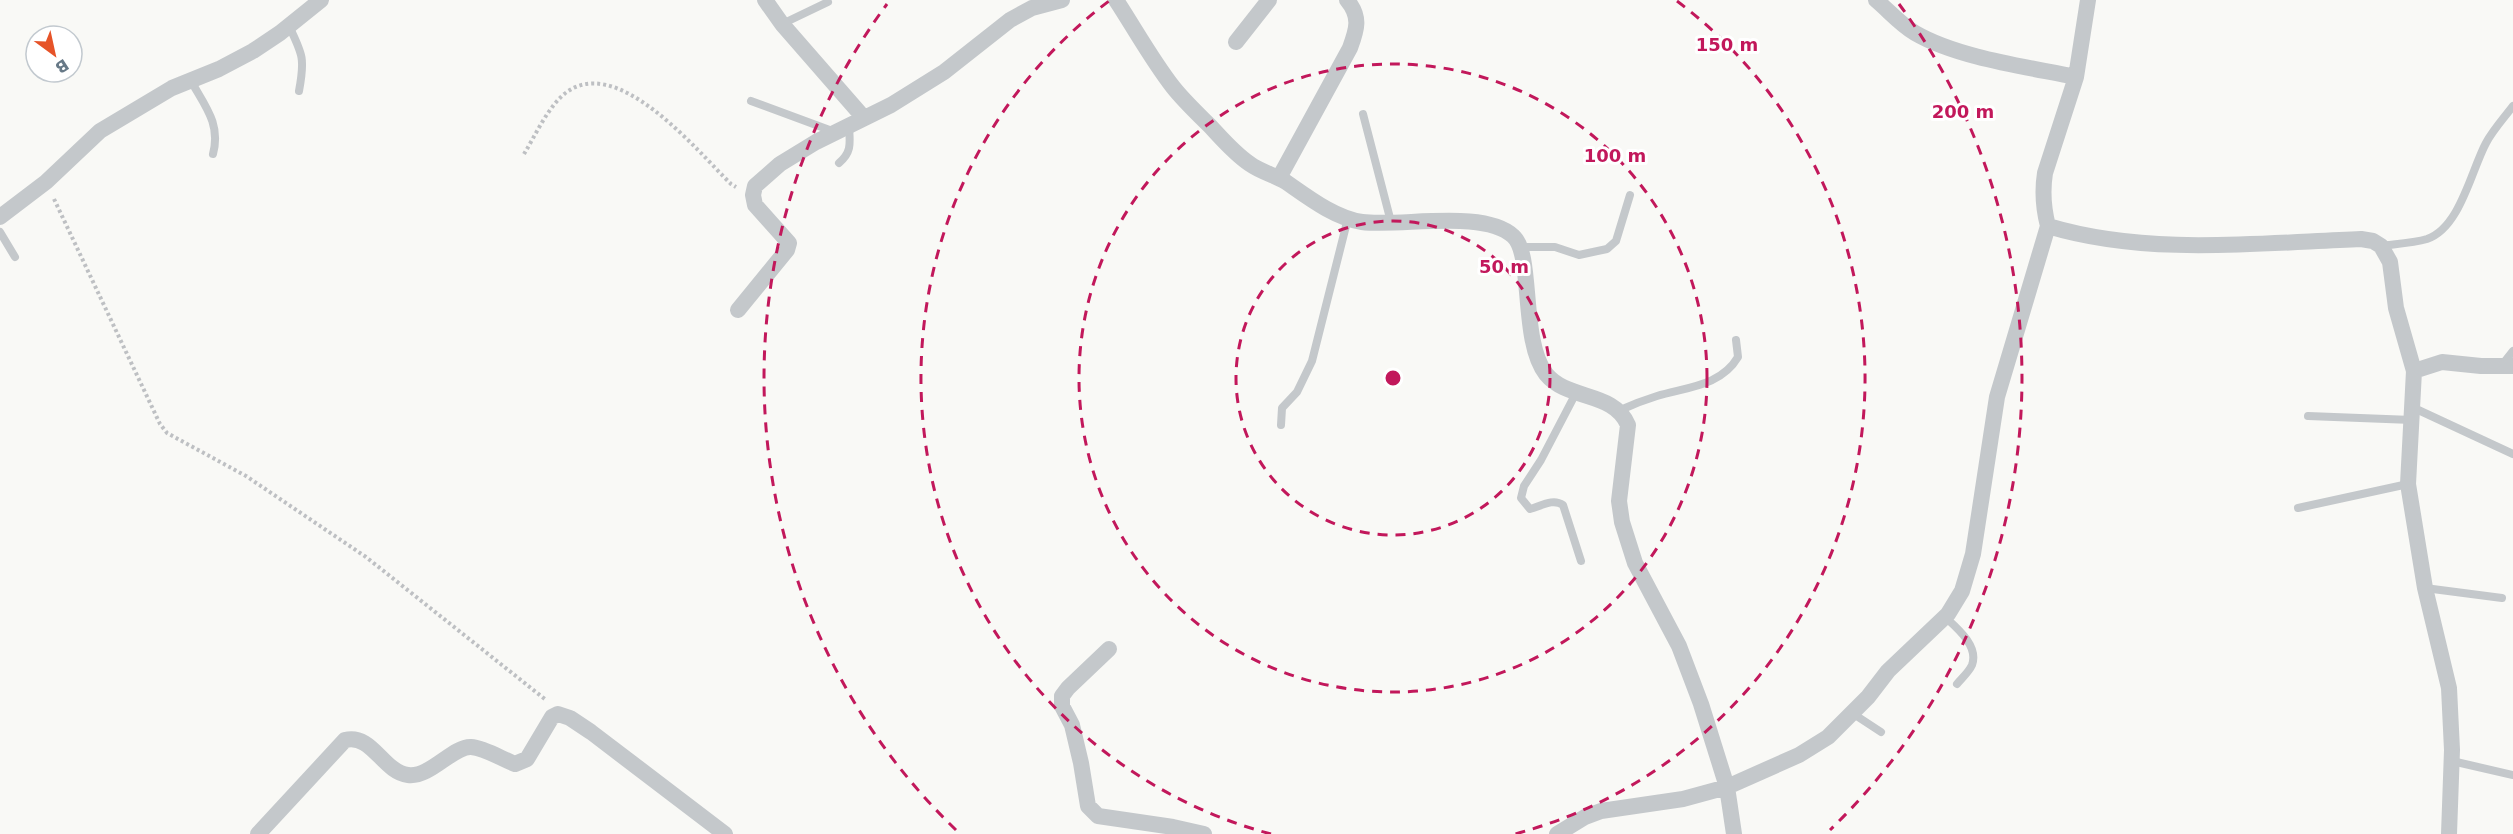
<svg xmlns="http://www.w3.org/2000/svg" width="2513" height="834" font-family="'DejaVu Sans',sans-serif">
<style>
.lines{fill:none;stroke-linecap:round;stroke-linejoin:round}
.path{stroke:#bec0c3;stroke-width:4;stroke-dasharray:3 3;stroke-linecap:butt}
.service{stroke:#c4c8cb;stroke-width:8}
.minor{stroke:#c4c8cb;stroke-width:16}
.ring{fill:none;stroke:#c2185b;stroke-width:3;stroke-dasharray:10 8}
.centre{fill:#c2185b;stroke:#fff;stroke-width:3}
.ring-label{font-size:18px;text-anchor:middle;font-weight:bold;fill:#c2185b;stroke:#fff;stroke-width:6;stroke-linejoin:round;paint-order:stroke}
</style>
<rect width="100%" height="100%" fill="#f9f9f6"/>
<g class="lines">
<!-- path -->
<path class="path" d="M 524,154 C 535,136 546,111 562,96 C 614,48 697,151 731,184 L 736,187
M 54,199 L 160,424 L 167,433 L 246,476 L 366,557 L 546,700"/>
<!-- service -->
<path class="service" d="M 782,24 L 828,2
M 289,26 C 303,55 305,59 299,91
M 191,81 C 205,106 221,124 213,154
M 751,101 L 835,132
M 1363,114 L 1391,222
M 839,163 C 852,152 850,143 849,127
M 0,232 L 15,257
M 2381,246 C 2396,244 2413,243 2427,239 C 2460,228 2471,171 2486,143 C 2493,130 2504,118 2513,106
M 1521,247 L 1555,247 L 1579,255 L 1607,249 L 1616,241 L 1630,195
M 2502,365 L 2513,351
M 1576,393 L 1541,460 L 1524,486 L 1521,498 L 1530,509 C 1541,506 1553,498 1563,505 L 1581,561
M 2414,408 L 2513,454
M 1618,411 C 1631,405 1644,400 1657,396 C 1687,387 1721,386 1738,357 L 1736,340
M 2308,416 L 2412,420
M 1281,425 L 1282,408 L 1297,392 L 1312,361 L 1348,218
M 2298,508 L 2408,484
M 2425,588 L 2502,598
M 1945,617 C 1957,628 1979,646 1972,665 C 1969,672 1961,679 1957,684
M 1852,713 L 1881,732
M 2452,761 L 2513,775"/>
<!-- minor -->
<path class="minor" d="M 765,0 L 782,24 L 864,118
M 1116,0 C 1135,29 1152,60 1173,87 C 1184,101 1198,114 1211,127 C 1223,140 1235,154 1250,164 C 1261,172 1275,175 1286,182 C 1309,198 1335,218 1362,222 C 1401,227 1484,209 1513,236 C 1534,254 1520,341 1546,374 C 1568,401 1614,391 1628,425 L 1619,501 L 1622,522 L 1635,563 L 1679,646 L 1701,704 L 1727,787 L 1734,834
M 1876,0 C 1889,11 1901,25 1915,33 C 1958,58 2028,67 2076,77
M 2088,0 L 2076,77 L 2045,173 C 2042,192 2043,207 2048,226 C 2147,256 2259,243 2361,239 L 2373,241 L 2381,246 L 2390,262 L 2396,308 L 2414,371 L 2408,484 L 2425,588 L 2449,688 L 2452,750 L 2449,834
M 1236,42 L 1269,0
M 1279,178 L 1350,48 C 1357,29 1361,17 1347,0
M 0,217 L 46,182 L 100,131 L 172,88 L 219,69 L 253,51 L 280,33 L 321,0
M 738,310 L 787,250 L 789,243 L 755,205 L 753,195 L 755,186 L 780,164 L 816,142 L 891,105 L 944,72 L 1010,20 L 1032,8 L 1062,0
M 2414,371 L 2442,362 L 2481,366 L 2513,366
M 1109,649 L 1068,688 L 1062,696 L 1062,706 L 1072,725 L 1081,763 L 1088,806 L 1098,816 L 1173,827 L 1204,834
M 258,834 L 345,740 C 372,733 383,772 408,775 C 430,778 453,746 471,747 C 485,748 502,759 515,764 L 527,759 L 552,717 L 558,714 L 570,718 L 591,732 L 725,834
M 1557,834 L 1585,817 L 1601,811 L 1683,799 L 1727,787 L 1799,755 L 1828,737 L 1868,697 L 1888,671 L 1948,614 L 1962,591 L 1973,554 L 1997,397 L 2048,226"/>
</g>
<!-- distance rings -->
<g class="ring">
<circle cx="1393" cy="378" r="157"/>
<circle cx="1393" cy="378" r="314"/>
<path d="M1271 834A472 472 0 0 1 1109 1M1677 1A472 472 0 0 1 1515 834"/>
<path d="M956 830A629 629 0 0 1 887 4M1899 4A629 629 0 0 1 1830 830"/>
</g>
<circle cx="1393" cy="378" r="9" class="centre"/>
<g class="ring-label">
<text x="1727" y="51">150 m</text>
<text x="1963" y="118">200 m</text>
<text x="1615" y="162">100 m</text>
<text x="1504" y="273">50 m</text>
</g>
<!-- north arrow -->
<g transform="translate(54 54) rotate(147)"><circle r="28" fill="#ffffff" stroke="#c2c9cf" stroke-width="1.5"/>
<path d="M0-4.5L10 22L0 15L-10 22Z" fill="#e65328"/>
<text y="-9" font-size="16" font-weight="bold" text-anchor="middle" fill="#677987">B</text>
</g>
</svg>
